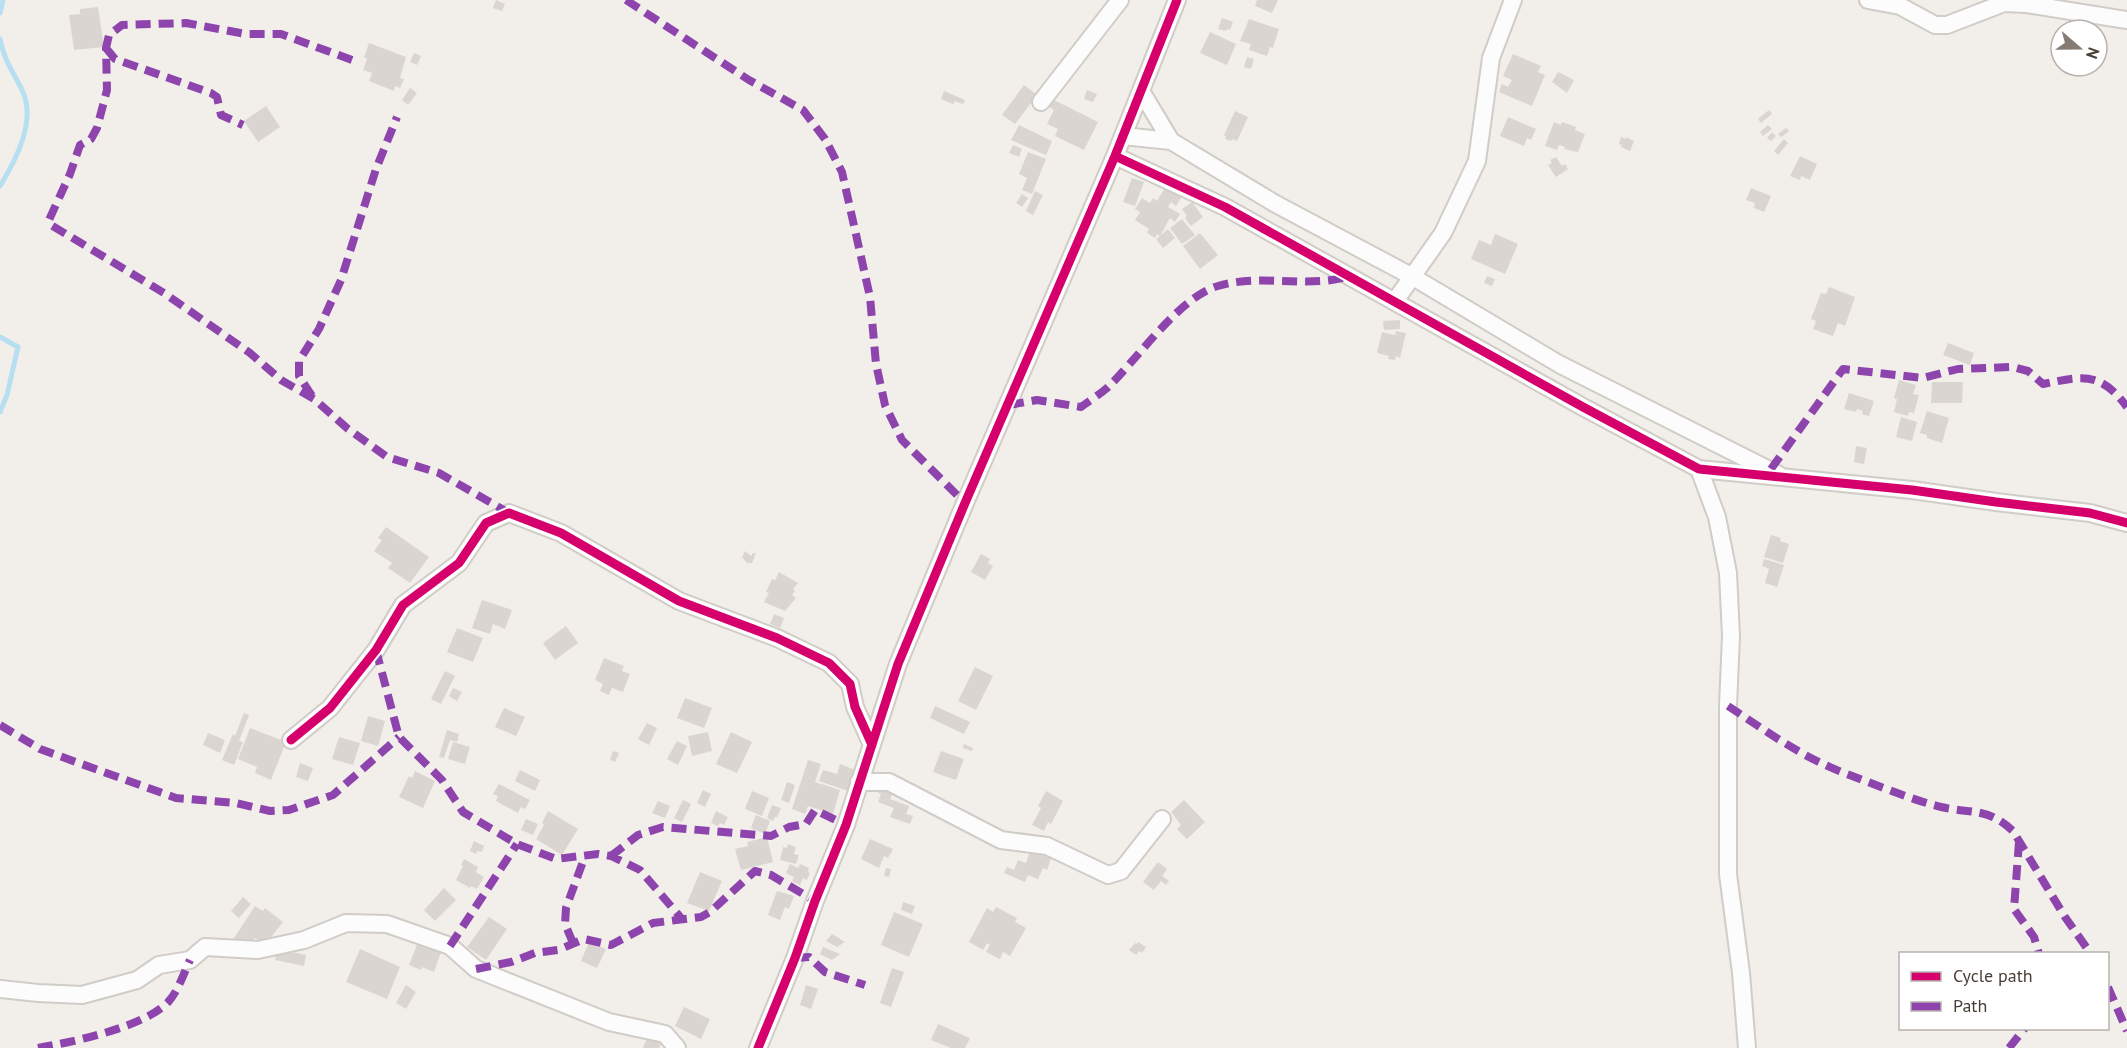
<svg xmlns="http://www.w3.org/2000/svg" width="2127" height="1048" font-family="'PT Sans',sans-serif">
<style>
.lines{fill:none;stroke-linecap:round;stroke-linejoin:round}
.stream{stroke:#b7dff2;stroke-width:5}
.building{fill:#dad5d1}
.street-casing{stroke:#d0ccc7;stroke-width:20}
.street{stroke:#fdfcfc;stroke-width:16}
.quiet{stroke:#8e44ad;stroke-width:8;stroke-dasharray:15 8;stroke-linecap:butt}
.cycleway-casing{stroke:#fff;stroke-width:13}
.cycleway{stroke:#d6006c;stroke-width:9}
</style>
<rect width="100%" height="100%" fill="#f2eeea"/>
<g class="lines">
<!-- stream -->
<path class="stream" d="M 0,13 L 3,0
M 0,39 C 5,63 12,69 22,90 C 37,120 16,160 0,186
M 0,337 L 18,347 L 7,395 L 0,412"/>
</g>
<!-- building -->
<path class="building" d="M 496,0 L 505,4 L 502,11 L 493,8 Z
M 1257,0 L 1278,0 L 1272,13 L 1255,6 Z
M 98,7 L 104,47 L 74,50 L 69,15 L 80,14 L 80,9 Z
M 1222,18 L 1233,22 L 1230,30 L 1227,29 L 1226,31 L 1218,29 Z
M 1249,19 L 1279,29 L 1273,48 L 1270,47 L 1267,56 L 1249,50 L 1251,44 L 1240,41 Z
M 1210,32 L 1236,44 L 1227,65 L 1200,53 Z
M 369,43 L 406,57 L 400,78 L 404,79 L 400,88 L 395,86 L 394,91 L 369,81 L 372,73 L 363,70 L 367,59 L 364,57 Z
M 414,53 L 421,56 L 417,65 L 410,62 Z
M 1513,54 L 1541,66 L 1538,72 L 1545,75 L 1532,106 L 1499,92 L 1502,84 L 1508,87 L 1512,80 L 1503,76 Z
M 1247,57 L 1254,59 L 1251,69 L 1244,67 Z
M 1558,72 L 1574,80 L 1567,93 L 1552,82 Z
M 1024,85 L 1037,95 L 1015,124 L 1002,115 Z
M 410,88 L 417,93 L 408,105 L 402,100 Z
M 1087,90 L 1097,94 L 1093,102 L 1084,99 Z
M 944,91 L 965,100 L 963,104 L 955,101 L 953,104 L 941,99 Z
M 1052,99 L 1098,122 L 1084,150 L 1055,136 L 1058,129 L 1047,124 L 1054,110 L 1049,107 Z
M 266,106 L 280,127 L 258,142 L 244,121 Z
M 1769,110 L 1772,114 L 1761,123 L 1758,119 Z
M 1235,111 L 1248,117 L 1237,141 L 1232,139 L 1231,141 L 1225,139 L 1226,136 L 1224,135 Z
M 1508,117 L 1536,129 L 1531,140 L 1527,138 L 1524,146 L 1500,136 Z
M 1554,122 L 1561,125 L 1562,122 L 1576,127 L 1575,130 L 1585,134 L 1578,152 L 1564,149 L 1565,147 L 1559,145 L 1557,150 L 1545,146 Z
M 1019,125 L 1052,141 L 1046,155 L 1011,140 Z
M 1768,125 L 1772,129 L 1763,136 L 1760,132 Z
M 1786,128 L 1789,131 L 1781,137 L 1778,134 Z
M 1772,132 L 1776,136 L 1771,141 L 1767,138 Z
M 1621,137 L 1626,139 L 1626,137 L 1634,141 L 1630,151 L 1621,147 L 1622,145 L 1619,144 Z
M 1784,139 L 1788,143 L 1778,155 L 1774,151 Z
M 1013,145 L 1022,149 L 1019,157 L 1009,153 Z
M 1028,152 L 1046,159 L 1032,194 L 1022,190 L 1027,178 L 1019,174 Z
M 1800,156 L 1817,164 L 1810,180 L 1801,176 L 1800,180 L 1790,176 Z
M 1556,157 L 1562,166 L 1565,164 L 1568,169 L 1556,177 L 1548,165 L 1552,163 L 1550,160 Z
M 1132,178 L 1144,182 L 1135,206 L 1123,202 Z
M 1166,186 L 1182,196 L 1176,206 L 1171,202 L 1168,207 L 1180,214 L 1175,222 L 1170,218 L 1160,236 L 1157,234 L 1155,238 L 1147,233 L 1149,229 L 1135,220 L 1140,212 L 1135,209 L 1142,198 L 1150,203 L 1153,198 L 1157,201 Z
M 1751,188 L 1771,196 L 1764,212 L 1754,208 L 1755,203 L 1746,200 Z
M 1035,191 L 1043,195 L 1033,215 L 1026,211 Z
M 1022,194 L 1028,198 L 1022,207 L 1016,203 Z
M 1192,202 L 1203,217 L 1191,226 L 1185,218 L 1187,216 L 1182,209 Z
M 1182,219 L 1195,235 L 1182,244 L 1170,228 Z
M 1168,229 L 1175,238 L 1163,248 L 1156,239 Z
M 1200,233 L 1218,255 L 1200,269 L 1183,246 Z
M 1495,234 L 1518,244 L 1505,274 L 1471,259 L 1479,240 L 1491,245 Z
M 1487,276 L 1495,279 L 1492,286 L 1484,283 Z
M 1829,287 L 1855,297 L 1845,326 L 1838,323 L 1833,336 L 1813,329 L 1816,321 L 1811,319 L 1821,293 L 1826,294 Z
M 1400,320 L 1400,329 L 1384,330 L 1383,321 Z
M 1396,331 L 1406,333 L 1400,358 L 1396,356 L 1395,360 L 1388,359 L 1389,356 L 1377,353 L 1382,332 L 1395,335 Z
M 1948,343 L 1974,353 L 1970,365 L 1943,355 Z
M 1899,380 L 1916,385 L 1913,394 L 1919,395 L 1914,413 L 1909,412 L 1908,416 L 1894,412 L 1897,399 L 1894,398 Z
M 1932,382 L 1963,382 L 1962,403 L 1931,403 Z
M 1849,393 L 1874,401 L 1869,416 L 1862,414 L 1863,411 L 1857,409 L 1856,412 L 1844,409 Z
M 1927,411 L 1949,418 L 1942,443 L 1927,438 L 1927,435 L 1920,433 Z
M 1901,417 L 1917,422 L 1912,441 L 1896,437 Z
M 1856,446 L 1867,448 L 1864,464 L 1854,462 Z
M 386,527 L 429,557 L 410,583 L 388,568 L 392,563 L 374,551 L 382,540 L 378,538 Z
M 1771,535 L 1781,538 L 1780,541 L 1789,544 L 1783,563 L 1764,557 Z
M 745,551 L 751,556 L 753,553 L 756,553 L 752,563 L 747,563 L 742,557 Z
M 981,554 L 990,559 L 988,563 L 993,566 L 985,580 L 971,572 Z
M 1764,559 L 1784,565 L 1777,587 L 1765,583 L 1769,569 L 1762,566 Z
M 779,572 L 798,583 L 793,589 L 795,591 L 792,595 L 796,598 L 785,611 L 764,602 L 769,593 L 766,592 L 772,579 L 775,580 Z
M 482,600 L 512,610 L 505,629 L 493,624 L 490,634 L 472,628 Z
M 774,614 L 784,618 L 780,628 L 770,624 Z
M 566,626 L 578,643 L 555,660 L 543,643 Z
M 457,628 L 483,638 L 473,662 L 447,652 Z
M 604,658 L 624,666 L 622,671 L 630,674 L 623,692 L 612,688 L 609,695 L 600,691 L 603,684 L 595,680 Z
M 975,667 L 993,676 L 976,710 L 958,701 Z
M 445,671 L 455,676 L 441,704 L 431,699 Z
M 453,688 L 462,692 L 457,701 L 449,696 Z
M 685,698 L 712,708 L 704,728 L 677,718 Z
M 935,706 L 970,722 L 964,734 L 930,718 Z
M 504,708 L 525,717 L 516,736 L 495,727 Z
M 244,713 L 249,715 L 239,741 L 243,742 L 234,765 L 222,760 L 233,734 L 235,736 Z
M 368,716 L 385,721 L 378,746 L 361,741 Z
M 647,723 L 657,728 L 649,745 L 638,739 Z
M 250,728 L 286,742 L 271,780 L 255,773 L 257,767 L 238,759 Z
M 447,730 L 459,734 L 457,742 L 450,740 L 444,758 L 439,757 Z
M 708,732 L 712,751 L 692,756 L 688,736 Z
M 731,732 L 752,742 L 737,773 L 716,764 Z
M 208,733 L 225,740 L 220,753 L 203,745 Z
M 339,737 L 360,743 L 353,765 L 332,759 Z
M 677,741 L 687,746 L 678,765 L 667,759 Z
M 453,742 L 470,747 L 465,764 L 448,759 Z
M 964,744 L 973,748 L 972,751 L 963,748 Z
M 613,751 L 619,753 L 615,762 L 610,760 Z
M 941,751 L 964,759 L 956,780 L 933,772 Z
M 808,760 L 821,764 L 815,782 L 840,790 L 833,814 L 808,806 L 805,814 L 792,809 Z
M 300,763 L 313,768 L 308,781 L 296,777 Z
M 840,764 L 858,771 L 851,792 L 819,781 L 823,770 L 837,774 Z
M 520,770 L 540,780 L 535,791 L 515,781 Z
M 415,771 L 435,781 L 423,808 L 399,797 L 409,776 L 412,778 Z
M 787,782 L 795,785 L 789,803 L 781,800 Z
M 499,784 L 530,800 L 525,809 L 521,807 L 518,813 L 496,801 L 498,796 L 493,794 Z
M 877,785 L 893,792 L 890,799 L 909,806 L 906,814 L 913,816 L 910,824 L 890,817 L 894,808 L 878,802 L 881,794 L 875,791 Z
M 703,790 L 711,794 L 705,807 L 697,803 Z
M 752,791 L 769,798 L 762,816 L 745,809 Z
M 1046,791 L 1063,801 L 1051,824 L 1048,822 L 1044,831 L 1032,825 L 1041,808 L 1038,806 Z
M 683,800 L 691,804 L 682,822 L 674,818 Z
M 1184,800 L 1205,822 L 1187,839 L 1177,829 L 1181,825 L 1171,812 Z
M 658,801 L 670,806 L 665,818 L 652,813 Z
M 772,805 L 781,808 L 777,817 L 775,817 L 773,821 L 767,818 Z
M 548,811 L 578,829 L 562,855 L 536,839 L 544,825 L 542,823 Z
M 716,811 L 728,817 L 724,825 L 720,823 L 718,826 L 711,823 Z
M 756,815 L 770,821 L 765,834 L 751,828 Z
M 526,819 L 538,824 L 533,835 L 521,830 Z
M 767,837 L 773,862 L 741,870 L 735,849 L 748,846 L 747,842 Z
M 870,839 L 893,849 L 888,858 L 884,856 L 879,868 L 861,859 Z
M 474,841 L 484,846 L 482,852 L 477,851 L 476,854 L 470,851 Z
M 788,844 L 796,847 L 794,854 L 799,855 L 796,864 L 780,860 L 783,847 L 787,848 Z
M 1032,845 L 1053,853 L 1047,870 L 1043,868 L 1038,879 L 1028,875 L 1025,882 L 1004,873 L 1007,867 L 1014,870 L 1018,860 L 1026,863 Z
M 464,859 L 478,867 L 476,872 L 484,877 L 477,889 L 471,886 L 470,888 L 456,880 L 463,866 L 461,865 Z
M 1158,862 L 1167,869 L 1162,876 L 1169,881 L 1166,885 L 1161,881 L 1154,890 L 1143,882 Z
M 790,864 L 798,868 L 800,864 L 809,868 L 808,872 L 810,873 L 807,880 L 803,878 L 800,885 L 792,881 L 794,877 L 786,873 Z
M 886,868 L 891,869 L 889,877 L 884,876 Z
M 700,872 L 722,881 L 709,911 L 687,903 Z
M 444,888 L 456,900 L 435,921 L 424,910 Z
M 777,891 L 794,896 L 789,909 L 785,907 L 780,920 L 768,915 Z
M 243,897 L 251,904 L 239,918 L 231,911 Z
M 903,902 L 915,906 L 912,914 L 901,910 Z
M 255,906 L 263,911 L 265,908 L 283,922 L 265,945 L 255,938 L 249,947 L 234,938 Z
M 996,907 L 1017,918 L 1015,922 L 1026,928 L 1010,956 L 1003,952 L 1000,959 L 986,952 L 990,945 L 987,943 L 983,950 L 969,942 L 987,908 L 993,912 Z
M 894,912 L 923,924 L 909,957 L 881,945 Z
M 489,917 L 507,929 L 486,960 L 467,947 Z
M 832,934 L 845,942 L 837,947 L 826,941 Z
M 420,937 L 442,949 L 434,972 L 422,967 L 421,970 L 409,965 Z
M 589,942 L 606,949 L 597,968 L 581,961 Z
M 1138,942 L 1146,947 L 1142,953 L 1139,951 L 1136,955 L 1129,950 L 1135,943 L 1137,944 Z
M 823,947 L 840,954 L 832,960 L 820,954 Z
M 277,949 L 306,955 L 304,966 L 275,960 Z
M 360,949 L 400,967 L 387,999 L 346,982 Z
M 892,968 L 904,972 L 891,1007 L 880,1003 Z
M 406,985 L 416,992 L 406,1009 L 396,1003 Z
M 806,985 L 818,989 L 811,1009 L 800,1005 Z
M 684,1007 L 710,1019 L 701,1039 L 675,1026 Z
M 938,1024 L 970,1038 L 965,1048 L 951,1048 L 931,1040 Z
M 647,1038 L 661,1044 L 659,1048 L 643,1048 Z"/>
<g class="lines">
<defs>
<path id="street" d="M 1868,0 L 1900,6 L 1935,25 L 1947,25 L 2004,3 L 2026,4 L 2127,20
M 1141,91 L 1171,141 L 1274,203 L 1413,277 L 1559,364 L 1779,475
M 1041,102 L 1120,0
M 1123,136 L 1171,141
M 1115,156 L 1225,207 L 1583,407 L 1699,469 L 1912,490 L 1996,502 L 2090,513 L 2127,523
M 1395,301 L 1443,233 L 1477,161 L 1491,58 L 1513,0
M 1699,469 L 1717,517 L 1728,573 L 1731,636 L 1728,706 L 1728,874 L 1741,973 L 1747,1048
M 291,740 L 330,708 L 376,650 L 403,605 L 459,563 L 486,523 L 509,513 L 561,533 L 679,601 L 777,638 L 829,663 L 850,684 L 855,707 L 872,745
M 859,782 L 889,782 L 1001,840 L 1047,846 L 1108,875 L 1121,871 L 1162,819
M 0,989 L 38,993 L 82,995 L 137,980 L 159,965 L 190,960 L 205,947 L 258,950 L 304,940 L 346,923 L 387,924 L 450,946 L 476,969 L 609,1022 L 665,1034 L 677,1048
M 758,1048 L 795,958 L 815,901 L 846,825 L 898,664 L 965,503 L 1115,156 L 1177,0"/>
</defs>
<!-- street casing -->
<use href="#street" class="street-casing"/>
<!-- street -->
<use href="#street" class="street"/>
<!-- quiet -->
<path class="quiet" d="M 626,0 L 749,80 L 803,110 L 825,139 L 842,172 L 870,297 L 876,364 L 885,405 L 902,440 L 965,503
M 106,48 L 115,59 L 211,93 L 217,97 L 221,115 L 243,125
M 352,60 L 281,34 L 246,34 L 186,23 L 122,25 L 109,35 L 106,48 L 107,90 L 97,128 L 91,139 L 80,145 L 70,174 L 49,220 L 51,225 L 164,293 L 250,353 L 281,380 L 314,399 L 348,429 L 387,457 L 439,473 L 509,513
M 312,396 L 299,376 L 299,361 L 319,329 L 341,280 L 376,169 L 397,117
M 1009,405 L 1037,400 L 1081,407 C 1089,401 1099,395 1107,388 C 1137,360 1179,297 1218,286 C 1261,273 1308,289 1350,276
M 1771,469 L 1843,369 L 1923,378 L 1958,369 L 2012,367 L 2028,371 L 2043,384 C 2083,376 2100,371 2127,407
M 376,650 L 399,737 L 442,780 L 463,812 L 517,844 L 556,859 L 598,854 L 611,856 L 640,870 L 682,919
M 1728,706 C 1766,731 1803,758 1847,774 C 1877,785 1909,799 1941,807 C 1972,814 1987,807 2013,831 L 2065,917 L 2091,954
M 0,725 L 40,749 L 176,798 L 236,803 L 270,811 L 289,810 L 333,795 L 399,737
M 2019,842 L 2014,909 L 2034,937 L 2039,954
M 611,856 L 638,835 L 663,827 L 771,836 L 789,827 L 806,824 L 815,810 L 846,825
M 573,943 L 565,924 L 566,908 L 585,856
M 450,946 L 517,844
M 795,958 L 809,957 L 825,972 L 865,985
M 476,969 L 511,962 L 535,953 L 558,950 L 584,939 L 611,945 L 653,923 L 701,917 L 710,912 L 755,871 L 771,875 L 815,901
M 2108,987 L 2127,1031
M 38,1048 C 72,1042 146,1027 169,1001 C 178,991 184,973 190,960
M 2009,1048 L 2025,1028"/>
<defs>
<path id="cycleway" d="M 1115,156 L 1225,207 L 1583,407 L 1699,469 L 1912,490 L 1996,502 L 2090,513 L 2127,523
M 291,740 L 330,708 L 376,650 L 403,605 L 459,563 L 486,523 L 509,513 L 561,533 L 679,601 L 777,638 L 829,663 L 850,684 L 855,707 L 872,745
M 758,1048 L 795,958 L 815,901 L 846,825 L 898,664 L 965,503 L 1115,156 L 1177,0"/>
</defs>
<!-- cycleway casing -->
<use href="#cycleway" class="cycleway-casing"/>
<!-- cycleway -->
<use href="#cycleway" class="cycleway"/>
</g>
<!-- legend -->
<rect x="1899" y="952" width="210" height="78" fill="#ffffff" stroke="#b6b2ae" stroke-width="1.5"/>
<rect x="1911" y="972" width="30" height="9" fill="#d6006c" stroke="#b6b2ae" stroke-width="1.5"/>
<text x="1953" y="982" font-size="18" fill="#483f35">Cycle path</text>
<rect x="1911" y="1002" width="30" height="9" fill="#8e44ad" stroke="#b6b2ae" stroke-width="1.5"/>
<text x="1953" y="1012" font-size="18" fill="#483f35">Path</text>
<!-- north arrow -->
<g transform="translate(2079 48) rotate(110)"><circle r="28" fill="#ffffff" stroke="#b6b2ae" stroke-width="1.5"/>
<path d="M0-4.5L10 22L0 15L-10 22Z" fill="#847c74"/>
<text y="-9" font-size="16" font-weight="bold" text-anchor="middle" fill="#483f35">N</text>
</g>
</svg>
